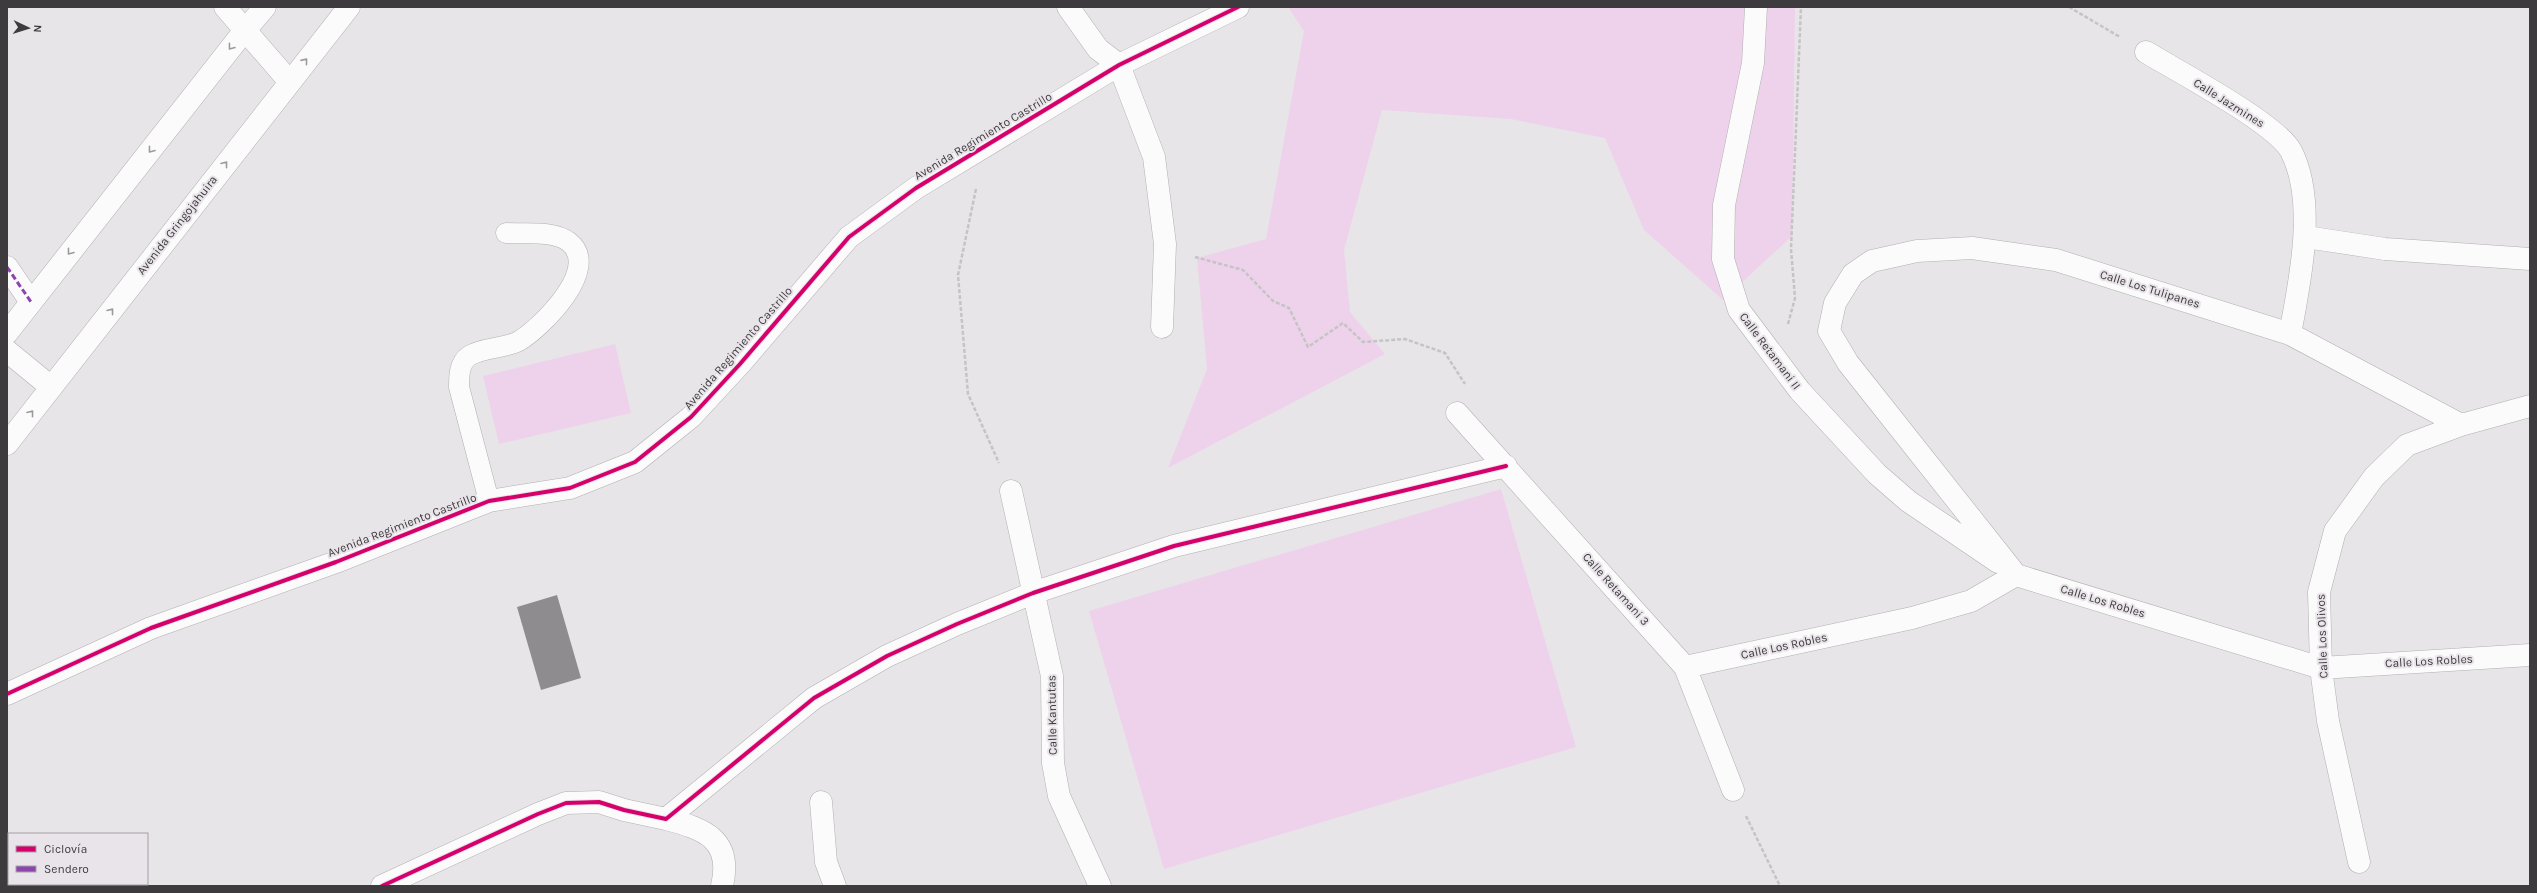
<svg xmlns="http://www.w3.org/2000/svg" width="2537" height="893" font-family="Karla,sans-serif">
<style>
.green{fill:#eed2eb}
.building{fill:#8e8c8e}
.lines{fill:none;stroke-linecap:round;stroke-linejoin:round}
.service-casing{stroke:#b1afb1;stroke-width:21}
.pedestrian-casing{stroke:#b1afb1;stroke-width:23}
.minor-casing{stroke:#b1afb1;stroke-width:23}
.tertiary-casing{stroke:#b1afb1;stroke-width:23}
.secondary-casing{stroke:#b1afb1;stroke-width:23}
.path{stroke:#c5c4c5;stroke-width:2.5;stroke-dasharray:4 2;stroke-linecap:butt}
.service{stroke:#fcfbfc;stroke-width:20}
.pedestrian{stroke:#fcfbfc;stroke-width:22}
.minor{stroke:#fcfbfc;stroke-width:22}
.tertiary{stroke:#fcfbfc;stroke-width:22}
.secondary{stroke:#fcfbfc;stroke-width:22}
.quiet{stroke:#8e44ad;stroke-width:3;stroke-dasharray:6 3;stroke-linecap:butt}
.cycleway-casing{stroke:#e9e4e9;stroke-width:6}
.cycleway{stroke:#d6006c;stroke-width:4}
.oneway{stroke:#9c9b9c}
.labels{text-anchor:middle;stroke-width:4;stroke-linejoin:round;paint-order:stroke}
.street-label{font-size:12px;fill:#3d3b3d;stroke:#e9e4e9}
</style>
<rect width="100%" height="100%" fill="#e8e5e8"/>
<!-- green -->
<path class="green" d="M 1288,7 L 1795,7 L 1792,236 L 1723,300 L 1644,230 L 1605,138 L 1511,119 L 1382,110 L 1344,250 L 1350,312 L 1385,354 L 1168,468 L 1207,369 L 1197,258 L 1266,239 L 1304,31 Z
M 615,344 L 631,413 L 499,444 L 483,376 Z
M 1501,489 L 1576,747 L 1164,869 L 1089,611 Z"/>
<!-- building -->
<path class="building" d="M 557,595 L 581,678 L 541,690 L 517,607 Z"/>
<g class="lines">
<defs>
<path id="service" d="M 489,501 L 459,387 C 459,376 459,363 469,356 C 483,347 504,349 519,341 C 542,327 602,268 569,242 C 554,230 524,234 506,233"/>
<path id="pedestrian" d="M 7,267 L 31,302"/>
<path id="minor" d="M 225,7 L 289,81
M 1068,7 L 1098,49 L 1119,65 L 1154,157 L 1165,244 L 1162,327
M 1756,7 L 1753,63 L 1724,205 L 1723,259 L 1739,310 L 1800,391 L 1877,474 L 1908,501 L 1998,562
M 2146,52 C 2177,71 2276,123 2291,151 C 2317,201 2300,281 2290,334
M 2306,237 L 2385,249 L 2530,259
M 7,351 L 51,387
M 1457,413 L 1685,667 L 1733,790
M 1011,491 L 1052,676 L 1053,763 L 1059,796 L 1100,886
M 2016,575 L 1848,363 L 1829,331 L 1835,303 L 1853,274 L 1872,261 L 1917,251 L 1972,248 L 2056,260 L 2290,334 L 2461,425
M 1685,667 L 1912,618 L 1971,601 L 2016,575 L 2321,668 L 2530,655
M 821,802 L 826,862 L 835,886
M 666,819 C 704,829 733,839 722,886
M 2359,862 L 2328,721 L 2321,668 L 2319,592 L 2335,531 L 2374,477 L 2407,445 L 2461,425 L 2530,406
M 382,886 L 538,814 L 566,803 L 599,802 L 624,810 L 666,819 L 814,698 L 887,656 L 957,624 L 1033,593 L 1174,546 L 1506,466"/>
<path id="tertiary" d="M 7,694 L 151,628 L 336,562 L 489,501 L 570,488 L 635,462 L 691,417 L 740,364 L 849,237 L 916,188 L 1119,65 L 1238,7"/>
<path id="secondary" d="M 7,333 L 245,30 L 265,7
M 7,444 L 349,7"/>
</defs>
<!-- service casing -->
<use href="#service" class="service-casing"/>
<!-- pedestrian casing -->
<use href="#pedestrian" class="pedestrian-casing"/>
<!-- minor casing -->
<use href="#minor" class="minor-casing"/>
<!-- tertiary casing -->
<use href="#tertiary" class="tertiary-casing"/>
<!-- secondary casing -->
<use href="#secondary" class="secondary-casing"/>
<!-- path -->
<path class="path" d="M 2069,7 L 2120,37
M 976,189 L 958,275 L 968,394 L 999,463
M 1195,257 L 1243,270 L 1273,301 L 1289,308 L 1308,347 L 1343,323 L 1363,342 L 1405,339 L 1445,353 L 1465,384
M 1788,324 L 1795,298 L 1791,249 L 1801,7
M 1746,816 L 1780,886"/>
<!-- service -->
<use href="#service" class="service"/>
<!-- pedestrian -->
<use href="#pedestrian" class="pedestrian"/>
<!-- minor -->
<use href="#minor" class="minor"/>
<!-- tertiary -->
<use href="#tertiary" class="tertiary"/>
<!-- secondary -->
<use href="#secondary" class="secondary"/>
<!-- quiet -->
<path class="quiet" d="M 7,267 L 31,302"/>
<defs>
<path id="cycleway" d="M 7,694 L 151,628 L 336,562 L 489,501 L 570,488 L 635,462 L 691,417 L 740,364 L 849,237 L 916,188 L 1119,65 L 1238,7
M 382,886 L 538,814 L 566,803 L 599,802 L 624,810 L 666,819 L 814,698 L 887,656 L 957,624 L 1033,593 L 1174,546 L 1506,466"/>
</defs>
<!-- cycleway casing -->
<use href="#cycleway" class="cycleway-casing"/>
<!-- cycleway -->
<use href="#cycleway" class="cycleway"/>
</g>
<!-- one-way arrows -->
<defs><path id="oneway-chevron" d="M-2-3.5L2.5 0L-2 3.5" fill="none" stroke-width="1.6" stroke-linecap="round" stroke-linejoin="round"/></defs>
<g class="oneway">
<use href="#oneway-chevron" transform="translate(231 47) rotate(128)"/>
<use href="#oneway-chevron" transform="translate(305 61) rotate(-51)"/>
<use href="#oneway-chevron" transform="translate(151 150) rotate(128)"/>
<use href="#oneway-chevron" transform="translate(225 164) rotate(-52)"/>
<use href="#oneway-chevron" transform="translate(70 252) rotate(128)"/>
<use href="#oneway-chevron" transform="translate(111 311) rotate(-52)"/>
<use href="#oneway-chevron" transform="translate(31 413) rotate(-52)"/>
</g>
<g class="labels">
<!-- street labels -->
<g class="street-label">
<text transform="translate(2229 103) rotate(32)" y="4">Calle Jazmines</text>
<text transform="translate(983 136) rotate(-31)" y="4">Avenida Regimiento Castrillo</text>
<text transform="translate(177 225) rotate(-52)" y="4">Avenida Gringojahuira</text>
<text transform="translate(2150 289) rotate(17)" y="4">Calle Los Tulipanes</text>
<text transform="translate(738 348) rotate(-49)" y="4">Avenida Regimiento Castrillo</text>
<text transform="translate(1770 351) rotate(53)" y="4">Calle Retamani II</text>
<text transform="translate(402 525) rotate(-21)" y="4">Avenida Regimiento Castrillo</text>
<text transform="translate(1616 589) rotate(48)" y="4">Calle Retamani 3</text>
<text transform="translate(2103 601) rotate(17)" y="4">Calle Los Robles</text>
<text transform="translate(2322 636) rotate(-92)" y="4">Calle Los Olivos</text>
<text transform="translate(1784 646) rotate(-12)" y="4">Calle Los Robles</text>
<text transform="translate(2429 661) rotate(-3)" y="4">Calle Los Robles</text>
<text transform="translate(1052 715) rotate(-91)" y="4">Calle Kantutas</text>
</g>
</g>
<!-- border -->
<rect width="2537" height="893" fill="none" stroke="#3d3b3d" stroke-width="16"/>
<!-- legend -->
<rect x="8" y="833" width="140" height="52" fill="#e9e4e9" stroke="#a4a0a4"/>
<rect x="16" y="846" width="20" height="6" fill="#d6006c" stroke="#a4a0a4"/>
<text x="44" y="853" font-size="12" fill="#3d3b3d">Ciclovía</text>
<rect x="16" y="866" width="20" height="6" fill="#8e44ad" stroke="#a4a0a4"/>
<text x="44" y="873" font-size="12" fill="#3d3b3d">Sendero</text>
<!-- north arrow -->
<g transform="translate(28 28) rotate(94)" stroke="#e9e4e9" stroke-width="3" paint-order="stroke">
<path d="M0-3L7 15L0 10L-7 15Z" fill="#3d3b3d"/>
<text y="-6" font-size="11" font-weight="bold" text-anchor="middle" fill="#3d3b3d">N</text>
</g>
</svg>
